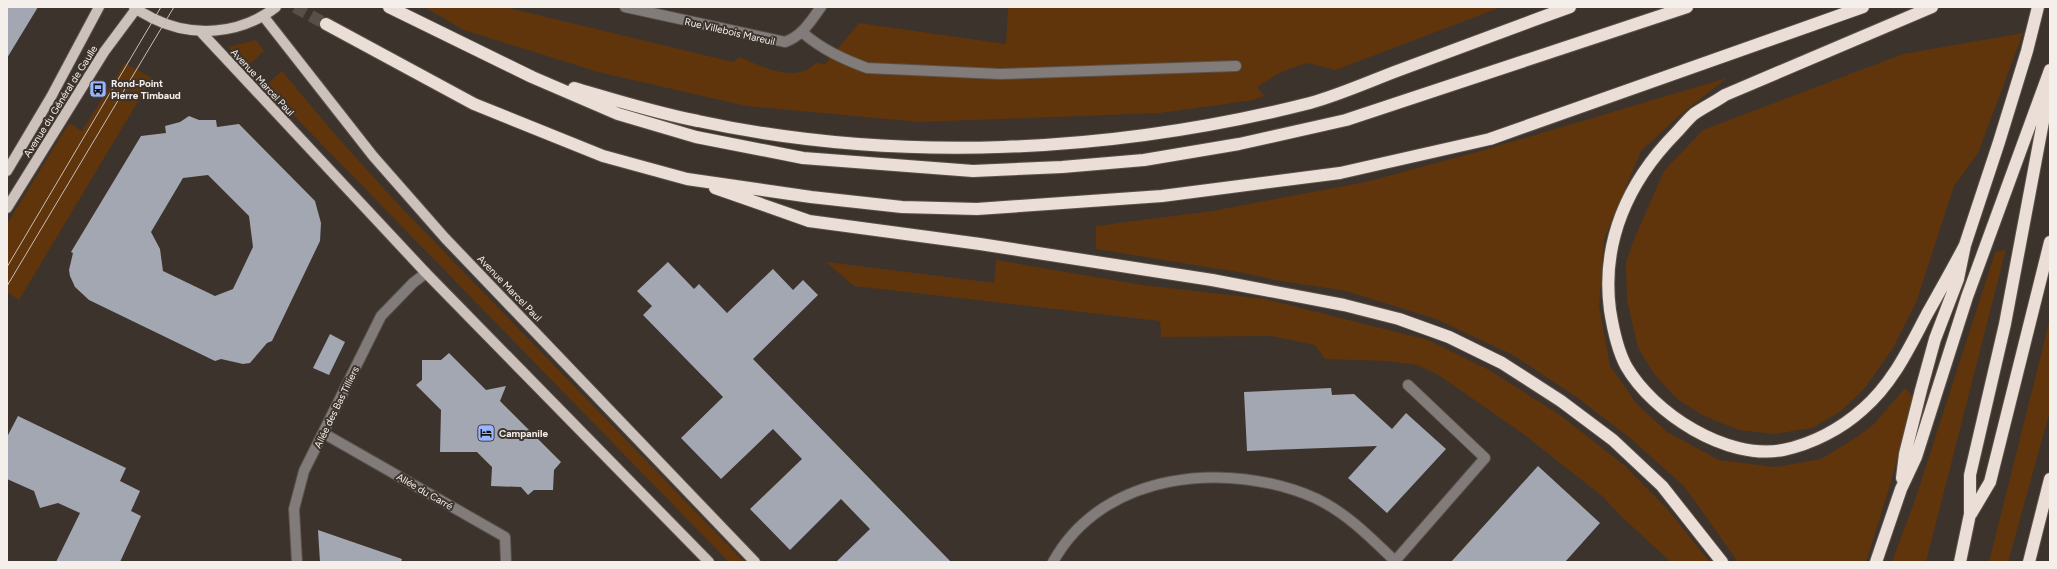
<svg xmlns="http://www.w3.org/2000/svg" width="2057" height="569" font-family="Figtree,sans-serif">
<style>
.green{fill:#60350b}
.building{fill:#a3a7b2;fill-rule:evenodd}
.lines{fill:none;stroke-linecap:round;stroke-linejoin:round}
.highway-tunnel{stroke:#584f4a;stroke-width:12;stroke-dasharray:12 6;stroke-linecap:butt}
.minor-casing{stroke:#5a514b;stroke-width:12}
.major-casing{stroke:#5a514b;stroke-width:12}
.highway-casing{stroke:#5a514b;stroke-width:14}
.minor{stroke:#817c79;stroke-width:10}
.major{stroke:#ccc2bb;stroke-width:10}
.highway{stroke:#eaded6;stroke-width:12}
.tram{stroke:#c5beba;stroke-width:1}
.labels{text-anchor:middle;stroke-width:4;stroke-linejoin:round;paint-order:stroke}
.street-label{font-size:10px;fill:#f5efeb;stroke:#3c332d}
.poi-label{font-size:10px;font-weight:bold;fill:#f5efeb;stroke:#3c332d;text-anchor:start}
</style>
<rect width="100%" height="100%" fill="#3c332d"/>
<!-- green -->
<path class="green" d="M 424,7 L 505,7 L 733,62 L 740,57 C 762,67 795,84 816,63 L 825,64 L 859,23 L 1006,44 L 1008,7 L 1501,7 L 1336,70 L 1307,63 L 1279,73 L 1257,87 L 1264,96 L 1254,100 L 1160,113 L 920,122 L 746,106 L 598,72 L 464,30 Z
M 2023,33 L 1978,153 L 1954,186 L 1917,300 L 1893,348 L 1864,389 L 1841,411 L 1812,428 L 1775,434 L 1739,430 L 1704,416 L 1677,399 L 1655,375 L 1638,348 L 1627,300 L 1626,263 L 1632,244 L 1664,171 L 1703,130 L 1903,54 Z
M 256,40 L 264,51 L 247,67 L 228,47 Z
M 125,63 L 152,78 L 19,300 L 7,292 L 7,224 L 69,123 L 82,131 Z
M 282,71 L 338,138 L 398,204 L 744,562 L 729,562 L 265,86 Z
M 1727,78 L 1681,114 L 1641,151 L 1604,239 L 1599,306 L 1610,366 L 1636,403 L 1667,432 L 1719,460 L 1776,467 L 1821,459 L 1857,437 L 1874,424 L 1905,388 L 1914,398 L 1888,492 L 1866,562 L 1738,562 L 1684,486 L 1630,438 L 1578,398 L 1513,355 L 1436,319 L 1346,291 L 1275,280 L 1244,273 L 1096,249 L 1096,226 L 1212,211 L 1366,182 L 1484,150 Z
M 2006,249 L 1926,562 L 1892,562 L 1914,503 L 1995,253 Z
M 996,260 L 1142,285 L 1265,299 L 1428,340 L 1489,370 L 1560,415 L 1625,466 L 1668,510 L 1710,562 L 1671,562 L 1622,517 L 1602,496 L 1522,433 L 1437,374 L 1417,365 L 1385,361 L 1325,359 L 1315,345 L 1271,336 L 1161,337 L 1160,321 L 854,286 L 826,262 L 994,283 Z
M 2050,319 L 2050,411 L 2008,562 L 1989,562 Z"/>
<!-- building -->
<path class="building" d="M 7,7 L 38,7 L 7,58 Z
M 189,116 L 199,120 L 216,120 L 217,127 L 239,124 L 315,201 L 321,223 L 320,241 L 272,341 L 267,343 L 250,363 L 243,364 L 221,359 L 215,361 L 89,300 L 75,287 L 70,276 L 69,270 L 73,253 L 71,252 L 141,136 L 166,133 L 165,126 L 180,122 ZM 208,175 L 249,216 L 253,247 L 233,289 L 215,296 L 163,271 L 160,249 L 151,232 L 183,178 Z
M 668,262 L 694,289 L 699,284 L 727,313 L 773,269 L 793,290 L 803,280 L 818,295 L 753,359 L 951,562 L 836,562 L 870,529 L 841,499 L 790,550 L 750,509 L 802,459 L 773,429 L 721,479 L 681,438 L 723,397 L 643,315 L 652,306 L 637,291 Z
M 330,334 L 345,342 L 329,375 L 313,368 Z
M 449,353 L 486,390 L 506,386 L 500,401 L 561,462 L 554,470 L 553,490 L 534,490 L 528,495 L 521,487 L 491,486 L 492,467 L 477,452 L 440,452 L 441,410 L 416,385 L 422,380 L 422,360 L 441,360 Z
M 1331,388 L 1332,395 L 1354,394 L 1392,429 L 1406,413 L 1446,449 L 1387,513 L 1348,478 L 1377,446 L 1247,451 L 1244,392 Z
M 18,416 L 126,468 L 120,481 L 140,491 L 131,511 L 141,516 L 120,562 L 56,562 L 80,513 L 58,503 L 40,508 L 34,491 L 7,479 L 7,437 Z
M 1538,466 L 1600,523 L 1565,562 L 1451,562 Z
M 318,530 L 402,559 L 401,562 L 320,562 Z"/>
<g class="lines">
<!-- highway-tunnel -->
<path class="highway-tunnel" d="M 295,7 L 326,24"/>
<defs>
<path id="minor" d="M 625,7 L 785,42 C 802,36 811,21 821,7
M 802,32 C 821,49 843,59 867,68 L 1000,74 L 1236,66
M 323,433 L 505,537 L 506,562
M 1395,561 L 1485,458 L 1408,385
M 297,562 L 294,509 L 304,471 L 381,316 L 413,283 L 426,273
M 1053,562 C 1103,471 1228,460 1315,498 C 1347,513 1371,538 1396,562"/>
<path id="major" d="M 134,7 C 139,12 146,14 152,18 C 192,38 240,35 276,7
M 264,17 L 373,156 L 445,238 L 755,562
M 201,32 L 426,273 L 709,562
M 7,171 L 51,97 L 99,7
M 7,208 L 104,52 L 136,9"/>
<path id="highway" d="M 389,7 L 532,77 L 618,114 L 696,137 L 803,158 L 973,171 L 1062,167 L 1144,160 L 1239,144 L 1346,120 L 1687,7
M 1932,7 L 1725,95 C 1715,102 1704,107 1694,114 C 1687,120 1681,128 1675,134 C 1628,182 1601,242 1610,310 C 1613,329 1617,349 1626,366 C 1653,413 1727,461 1783,450 C 1812,444 1841,429 1863,409 C 1893,383 1909,348 1927,314 C 1940,291 1953,268 1965,245
M 326,24 L 474,104 L 603,156 L 687,179 L 811,197 L 902,207 L 977,209 L 1162,196 L 1340,173 L 1490,139 L 1863,7
M 574,88 C 615,100 656,113 698,121 C 897,164 1113,153 1310,103 C 1339,95 1368,82 1397,71 C 1454,50 1512,28 1570,7
M 715,188 L 809,221 L 980,244 L 1212,280 L 1344,305 L 1399,319 L 1449,337 L 1502,363 L 1561,401 L 1613,440 L 1662,486 L 1722,562
M 1902,478 L 1905,454 L 1921,390 L 1935,339 L 1958,279 L 1965,245 L 1999,142 L 2027,51 L 2038,7
M 1971,514 L 1990,482 L 2050,242
M 1876,562 L 1901,489 L 1916,457 L 1967,297 L 2050,70
M 1960,562 L 1970,514 L 1970,475 L 2005,324 L 2049,90
M 2029,562 L 2050,479"/>
</defs>
<!-- minor casing -->
<use href="#minor" class="minor-casing"/>
<!-- major casing -->
<use href="#major" class="major-casing"/>
<!-- highway casing -->
<use href="#highway" class="highway-casing"/>
<!-- minor -->
<use href="#minor" class="minor"/>
<!-- major -->
<use href="#major" class="major"/>
<!-- highway -->
<use href="#highway" class="highway"/>
<!-- tram -->
<path class="tram" d="M 7,267 L 161,7
M 7,286 L 174,7"/>
</g>
<!-- icons -->
<defs>
<symbol id="bus-square" viewBox="-11 -11 22 22"><rect x="-9" y="-9" width="18" height="18" rx="4" fill="#98b5fd" stroke="#3c332d"/><path d="M-5-6H5V4H4V6H2V4H-2V6H-4V4H-5ZM-3.5-4V0h7V-4ZM-3.5 1.2v1.5H-2V1.2ZM2 1.2v1.5H3.5V1.2Z" fill="#111"/></symbol>
<symbol id="hotel-square" viewBox="-11 -11 22 22"><rect x="-9" y="-9" width="18" height="18" rx="4" fill="#98b5fd" stroke="#3c332d"/><path d="M-6-4.5h1.5V1H6V5H4.5V3h-9V5H-6ZM-4 0a1.8 1.8 0 1 1 3.6 0ZM.5 0V-2.5h3Q6-2.5 6 0Z" fill="#111"/></symbol>
</defs>
<g fill-rule="evenodd">
<use href="#bus-square" x="88" y="79" width="20" height="20"/>
<use href="#hotel-square" x="476" y="423" width="20" height="20"/>
</g>
<g class="labels">
<!-- street labels -->
<g class="street-label">
<text transform="translate(730 31) rotate(13)" y="4">Rue Villebois Mareuil</text>
<text transform="translate(263 82) rotate(47)" y="4">Avenue Marcel Paul</text>
<text transform="translate(60 101) rotate(-58)" y="4">Avenue du Général de Gaulle</text>
<text transform="translate(510 288) rotate(46)" y="4">Avenue Marcel Paul</text>
<text transform="translate(336 407) rotate(-64)" y="4">Allée des Bas Tilliers</text>
<text transform="translate(425 491) rotate(30)" y="4">Allée du Carré</text>
</g>
<!-- poi labels -->
<g class="poi-label">
<text x="111" y="87">Rond-Point<tspan x="111" dy="12">Pierre Timbaud</tspan></text>
<text x="499" y="437">Campanile</text>
</g>
</g>
<!-- border -->
<rect width="2057" height="569" fill="none" stroke="#f5efeb" stroke-width="16"/>
</svg>
